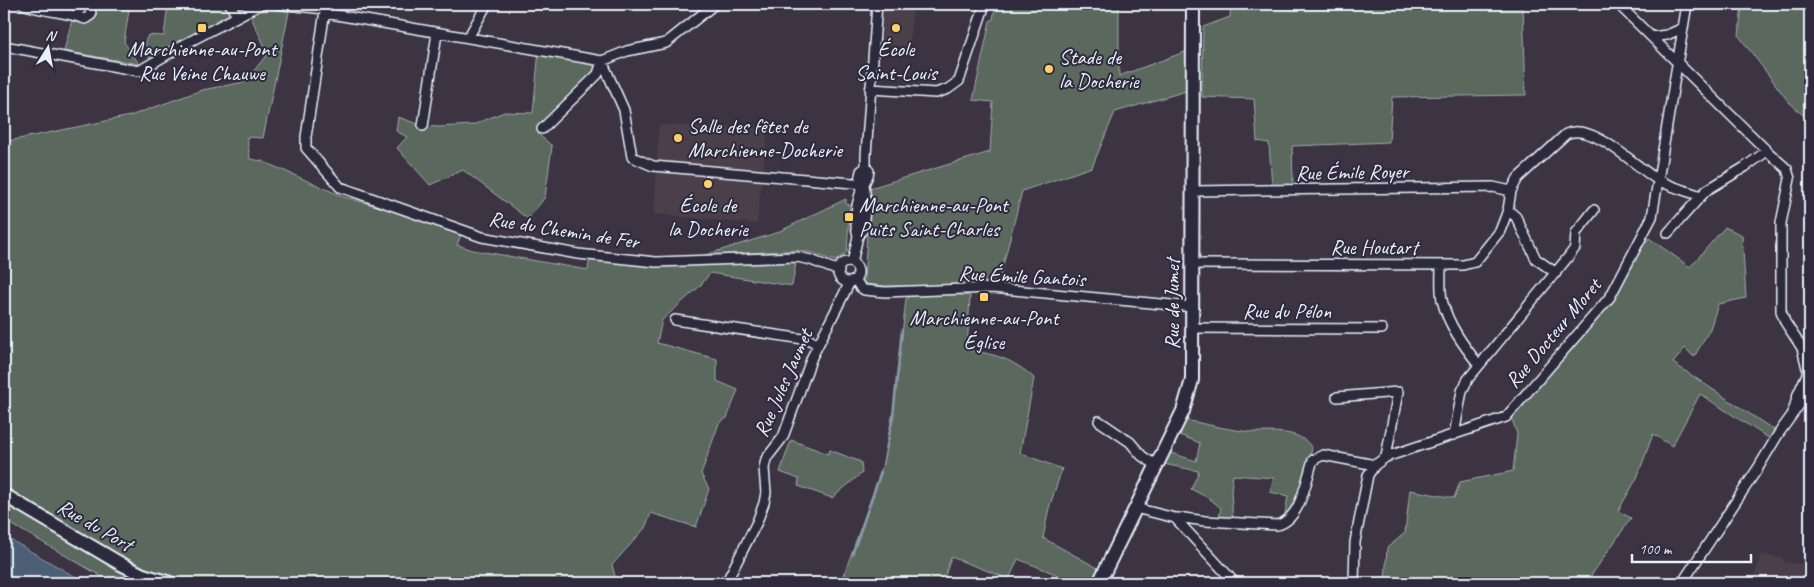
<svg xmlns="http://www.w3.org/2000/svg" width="1814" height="587" font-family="Caveat,sans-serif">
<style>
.built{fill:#4b404a}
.green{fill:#5a675d;stroke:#a1acaa}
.water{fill:#4d5e77;stroke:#8b99ab}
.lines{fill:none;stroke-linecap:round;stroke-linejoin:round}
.stream{stroke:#8b99ab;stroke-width:2.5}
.street-casing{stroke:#e8f1f8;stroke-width:12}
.secondary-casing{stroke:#e8f1f8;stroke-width:16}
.street{stroke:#2f2a3d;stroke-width:9}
.secondary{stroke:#2f2a3d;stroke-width:12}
.poi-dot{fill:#ffd166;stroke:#2f2a3d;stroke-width:2}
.labels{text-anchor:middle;stroke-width:4;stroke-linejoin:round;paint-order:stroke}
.poi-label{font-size:21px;fill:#e8f1f8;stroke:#2f2a3d}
.street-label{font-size:21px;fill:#e8f1f8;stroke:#2f2a3d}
</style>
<rect width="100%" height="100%" fill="#3c3443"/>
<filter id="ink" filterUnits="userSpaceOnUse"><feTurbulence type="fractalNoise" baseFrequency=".02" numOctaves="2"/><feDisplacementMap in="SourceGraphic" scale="10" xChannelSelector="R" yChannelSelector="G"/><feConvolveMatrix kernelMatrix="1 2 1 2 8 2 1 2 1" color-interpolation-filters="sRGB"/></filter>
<g filter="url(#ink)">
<!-- built -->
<path class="built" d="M 884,4 L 913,4 L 909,47 L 881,45 Z
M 659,125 L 768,127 L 757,224 L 654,214 Z
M 1761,554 L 1782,558 L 1785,562 L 1792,563 L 1810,565 L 1810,583 L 1752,583 Z"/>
<!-- green -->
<path class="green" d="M 76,4 L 130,4 L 124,42 L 139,64 L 64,51 Z
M 168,4 L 246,4 L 150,60 L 145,42 L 148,35 L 164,36 Z
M 996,4 L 1119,4 L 1119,76 L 1193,49 L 1193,89 L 1115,112 L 1092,167 L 1022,191 L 998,285 L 886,286 L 866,284 L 864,281 L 870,188 L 990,152 L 993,102 L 973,100 L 990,21 L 993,19 Z
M 1231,4 L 1523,4 L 1526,95 L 1392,97 L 1389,142 L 1292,146 L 1293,185 L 1272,187 L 1269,143 L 1257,141 L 1254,99 L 1202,97 L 1203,27 L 1230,17 Z
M 1742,4 L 1810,4 L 1810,116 L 1803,115 L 1788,101 L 1739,36 Z
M 266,6 L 289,12 L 263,138 L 247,137 L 250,159 L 262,161 L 344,197 L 463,230 L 457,245 L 473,250 L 588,270 L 590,255 L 631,261 L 797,257 L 792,286 L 710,273 L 700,286 L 662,320 L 657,343 L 717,359 L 717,381 L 738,390 L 727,418 L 719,423 L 701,474 L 709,489 L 696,527 L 651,513 L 645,528 L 612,565 L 617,583 L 113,583 L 4,520 L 4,142 L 130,116 L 202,90 L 245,82 L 268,53 L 249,13 Z
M 539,50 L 602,61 L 598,74 L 538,134 L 552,146 L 545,197 L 528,219 L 463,170 L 430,185 L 397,148 L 407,137 L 396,131 L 398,117 L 423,126 L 439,127 L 473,125 L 504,112 L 533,113 Z
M 846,199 L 846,204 L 850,205 L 847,251 L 845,254 L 835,261 L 813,253 L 797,250 L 702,256 L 776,233 Z
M 1725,227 L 1742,235 L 1746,298 L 1718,304 L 1710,329 L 1694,357 L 1685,348 L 1673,363 L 1774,430 L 1770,439 L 1700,394 L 1672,446 L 1653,434 L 1637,478 L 1618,511 L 1631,518 L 1586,583 L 1385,583 L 1387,548 L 1405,533 L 1410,490 L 1454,498 L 1460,482 L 1513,471 L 1517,434 L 1511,416 L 1611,294 L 1649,238 L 1690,267 Z
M 918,290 L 970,296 L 967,350 C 995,354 1013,359 1034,378 L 1020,453 L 1062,469 L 1049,508 L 1043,538 L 1105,572 L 1099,583 L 1078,583 L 1018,559 L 1009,579 L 951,557 L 945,576 L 953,583 L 841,583 L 883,465 L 893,416 L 906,299 Z
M 1185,420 C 1206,424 1229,430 1251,432 C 1271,433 1299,428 1312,448 L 1299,502 L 1284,519 L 1288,496 L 1270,492 L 1274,478 L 1233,475 L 1231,490 L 1233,523 L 1219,517 L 1221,508 L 1210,499 L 1191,489 L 1199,471 L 1163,464 L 1168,452 L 1196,461 L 1200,443 L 1177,434 Z
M 791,440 L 828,454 L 830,450 L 861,462 L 862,473 L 832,498 L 798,486 L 799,479 L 780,472 Z"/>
<!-- water -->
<path class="water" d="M 4,536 L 86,583 L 4,583 Z"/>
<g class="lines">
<!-- stream -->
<path class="stream" d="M 883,465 L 893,416 L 902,330
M 852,555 L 881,472
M 841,583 L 845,572"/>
<defs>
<path id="street" d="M 23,4 C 43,12 65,11 85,19 L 91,15 L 90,8 L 85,6 L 79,10 L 76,16
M 230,4 L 237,16
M 277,4 L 325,9
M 326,4 L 306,137 L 306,148 L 340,187 L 482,237 L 578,254 L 656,262 L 797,257 L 811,260 L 839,271
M 1618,4 L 1767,151 L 1787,169 L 1790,179 L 1781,223 L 1781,311 L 1785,322 L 1802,348 L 1808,372 L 1798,394 L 1793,412
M 325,13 L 602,61 L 624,110 L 632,157 L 653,166 L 864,184
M 1652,37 L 1667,35 L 1683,28
M 468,38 L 487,4
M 4,46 L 139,71 L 185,44 L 261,4
M 870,89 L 936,93 L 948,89 L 959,81 L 985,4
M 423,126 L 437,33
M 542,129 L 598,74 L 602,61 L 627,51 L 666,43 L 715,4
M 1193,191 L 1493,187 L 1511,191
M 1508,210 L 1516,217 L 1536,259 L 1556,273
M 1668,233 L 1701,196
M 858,236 C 853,220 857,201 863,186 C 866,180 868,177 869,171 L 866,167 L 866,155 L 877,4
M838 272a10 10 0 1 1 20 0a10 10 0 1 1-20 0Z
M 852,263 L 858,236 L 863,229 L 866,199 L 864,184 L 860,176 L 861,171 L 866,167
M 1192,264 L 1463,265 L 1475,262 L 1500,231 L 1508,210 L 1511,191 L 1518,178 L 1566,134 C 1592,121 1637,168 1658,180 C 1671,187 1687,191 1701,196 L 1707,190 L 1745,167 L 1767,151
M 1441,265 C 1441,276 1440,289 1442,300 C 1448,325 1464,346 1479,365
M 855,279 L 860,287 L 864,290 L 885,292 L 992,288 L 1193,307
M 675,320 L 810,340 L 818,345
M 1192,328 L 1382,329
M 1337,397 L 1398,392 L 1386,457
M 1099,421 L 1130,442 L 1142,456 L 1156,465
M 1454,435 L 1462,391 L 1468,379 L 1569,256 L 1575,248 L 1576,233 L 1594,210
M 1135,508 L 1175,518 L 1235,583
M 1175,518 L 1184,518 L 1205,521 L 1277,525 C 1301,520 1306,480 1313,460 L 1323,455 L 1375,465
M 726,583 L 757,522 L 764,503 L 766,493 L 764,468 L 766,459 L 783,437 L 812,357 L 850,282
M 1354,583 L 1355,542 L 1368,475 L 1375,465 L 1386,457 L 1506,417 L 1610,297 L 1652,217 L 1687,4
M 1682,583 L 1758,468 L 1779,433 L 1810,390"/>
<path id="secondary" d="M 4,495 L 121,564 L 143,575 L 170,583
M 1099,583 L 1183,411 L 1192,380 L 1193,4"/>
</defs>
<!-- street casing -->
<use href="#street" class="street-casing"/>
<!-- secondary casing -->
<use href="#secondary" class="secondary-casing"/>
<!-- street -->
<use href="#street" class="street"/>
<!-- secondary -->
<use href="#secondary" class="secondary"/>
</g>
</g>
<!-- markers -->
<g class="poi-dot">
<rect x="197" y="23" width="10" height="10" rx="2.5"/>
<circle cx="896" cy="28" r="5"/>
<circle cx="1049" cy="69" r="5"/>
<circle cx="678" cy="138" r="5"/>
<circle cx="708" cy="184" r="5"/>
<rect x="844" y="212" width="10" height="10" rx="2.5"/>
<rect x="979" y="292" width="10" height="10" rx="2.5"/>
</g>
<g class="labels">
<!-- poi labels -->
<g class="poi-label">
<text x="202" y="56">Marchienne-au-Pont<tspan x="202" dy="24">Rue Veine Chauwe</tspan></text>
<text x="896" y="56">École<tspan x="896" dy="24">Saint-Louis</tspan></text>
<text x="1059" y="64" text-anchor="start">Stade de<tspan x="1059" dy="24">la Docherie</tspan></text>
<text x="688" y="133" text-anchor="start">Salle des fêtes de<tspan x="688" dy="24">Marchienne-Docherie</tspan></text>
<text x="708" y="212">École de<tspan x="708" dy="24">la Docherie</tspan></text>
<text x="859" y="212" text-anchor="start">Marchienne-au-Pont<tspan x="859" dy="24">Puits Saint-Charles</tspan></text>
<text x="984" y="325">Marchienne-au-Pont<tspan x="984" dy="24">Église</tspan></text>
</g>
<!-- street labels -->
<g class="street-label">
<text transform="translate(1352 172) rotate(-1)" y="7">Rue Émile Royer</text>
<text transform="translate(564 230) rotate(9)" y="7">Rue du Chemin de Fer</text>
<text x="1374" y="254">Rue Houtart</text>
<text transform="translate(1022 276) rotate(3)" y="7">Rue Émile Gantois</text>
<text transform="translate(1172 304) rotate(-90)" y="7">Rue de Jumet</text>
<text x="1287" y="318">Rue du Pélon</text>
<text transform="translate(1553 333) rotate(-50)" y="7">Rue Docteur Moret</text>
<text transform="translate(783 383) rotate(-66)" y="7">Rue Jules Jaumet</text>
<text transform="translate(95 525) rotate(30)" y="7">Rue du Port</text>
</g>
</g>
<!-- margin -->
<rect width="1814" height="587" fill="none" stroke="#2f2a3d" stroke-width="20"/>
<rect x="10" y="10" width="1794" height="567" fill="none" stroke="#e8f1f8" stroke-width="2" filter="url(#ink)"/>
<!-- north arrow -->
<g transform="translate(48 48) rotate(11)" stroke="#2f2a3d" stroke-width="4" paint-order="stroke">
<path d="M0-4L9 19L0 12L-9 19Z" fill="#e8f1f8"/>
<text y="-8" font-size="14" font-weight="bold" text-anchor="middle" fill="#e8f1f8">N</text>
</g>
<!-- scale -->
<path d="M1632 554v8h119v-8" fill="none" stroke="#e8f1f8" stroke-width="2.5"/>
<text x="1639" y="554" font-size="15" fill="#e8f1f8" stroke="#2f2a3d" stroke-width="4" paint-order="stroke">100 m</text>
</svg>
